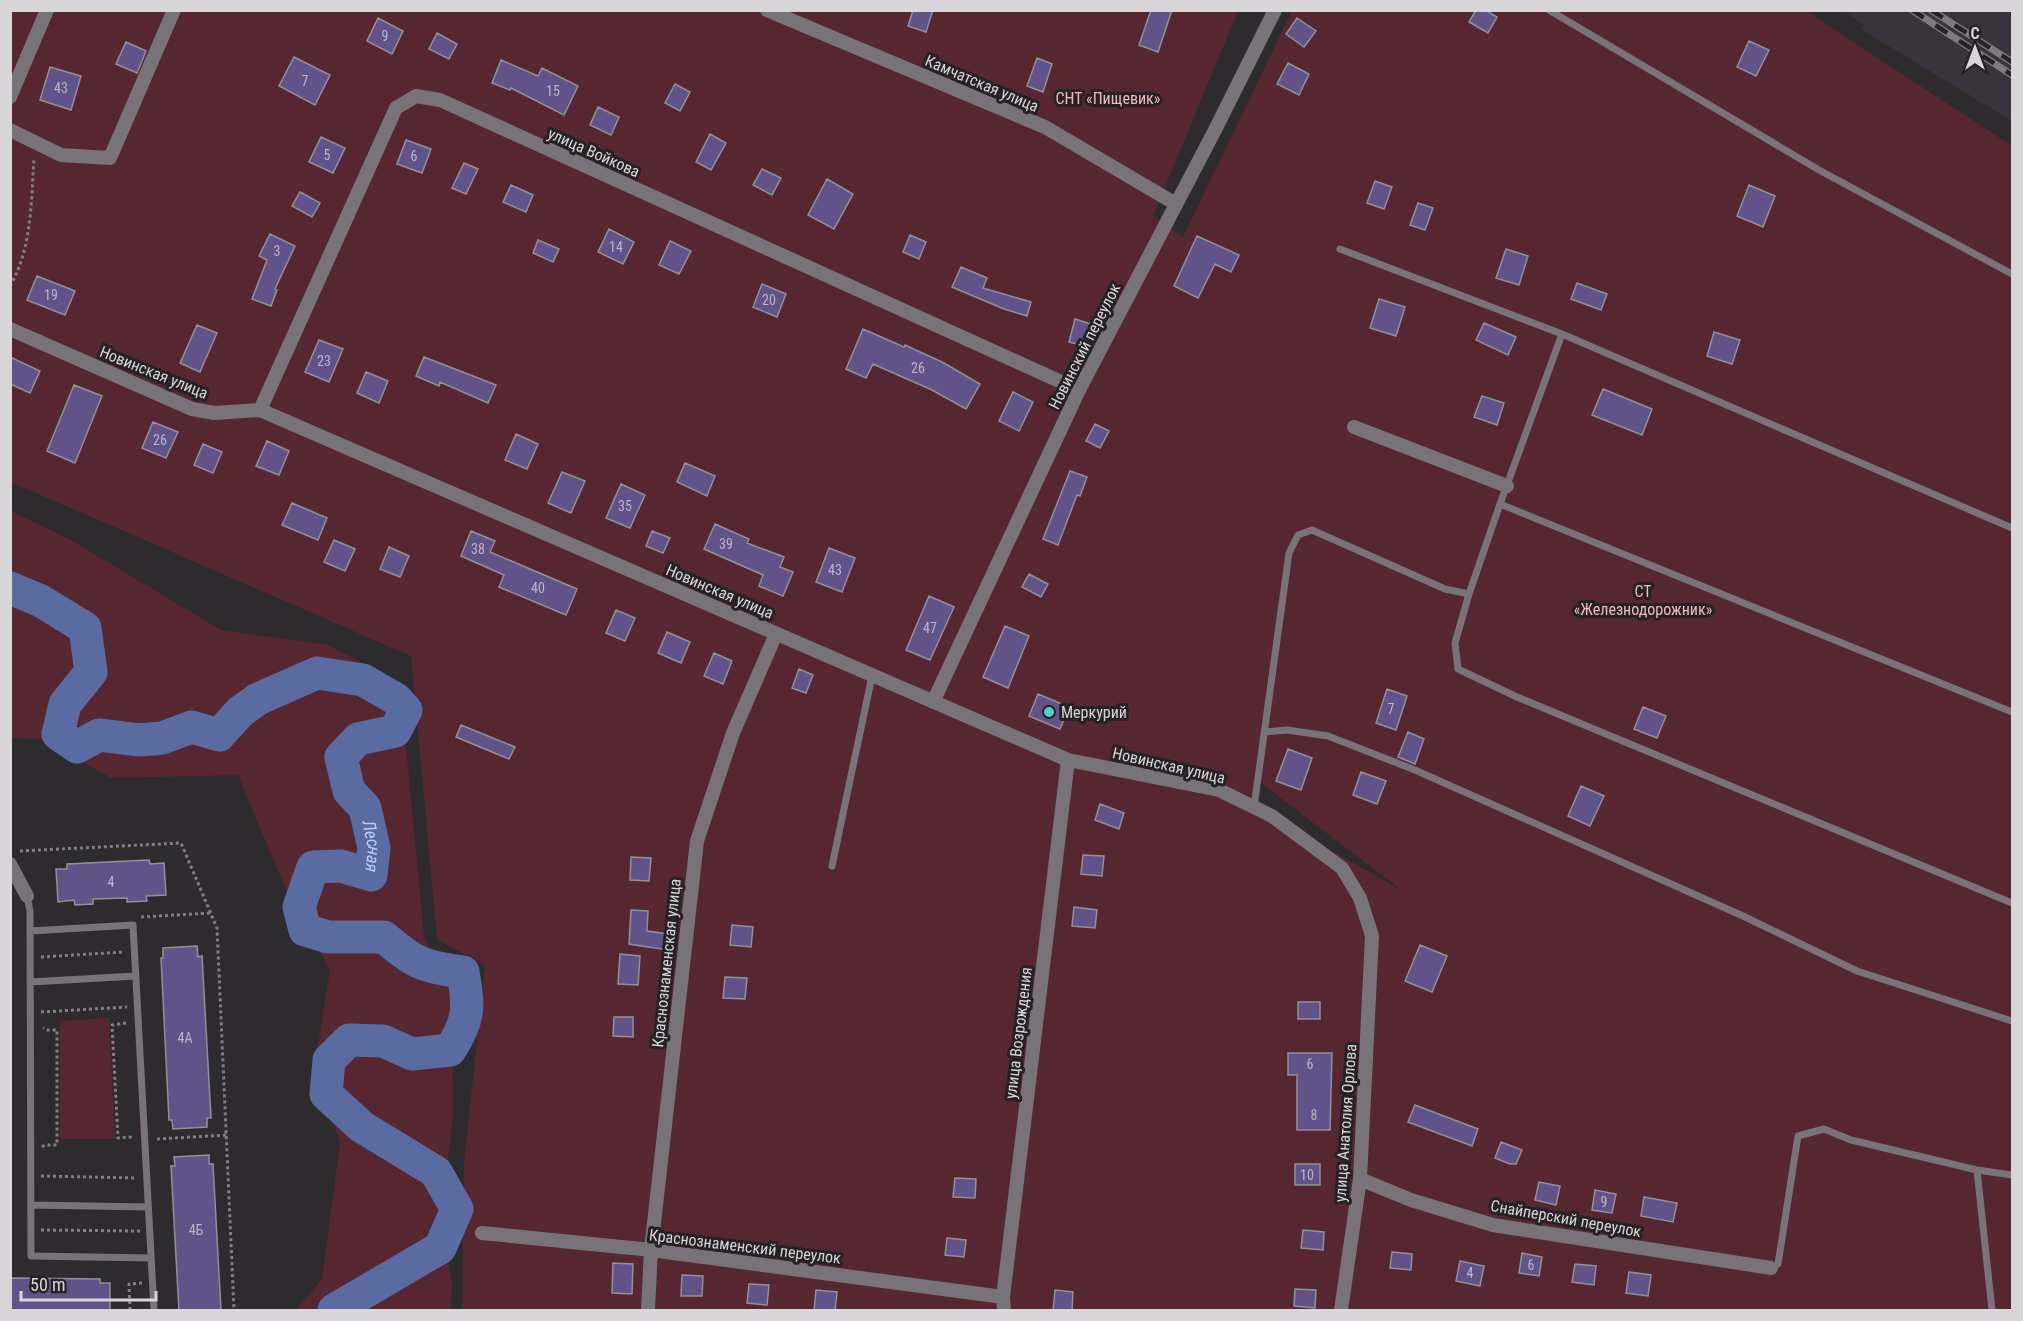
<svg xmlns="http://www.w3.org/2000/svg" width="2023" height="1321" font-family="'Roboto Condensed',sans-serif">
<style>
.built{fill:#3a323c}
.green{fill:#562730;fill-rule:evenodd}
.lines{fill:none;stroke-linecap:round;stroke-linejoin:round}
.river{stroke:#5a6ba2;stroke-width:33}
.building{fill:#61528a;stroke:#929097;stroke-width:1.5}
.path{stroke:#827f82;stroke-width:3;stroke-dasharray:3 3;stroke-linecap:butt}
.service{stroke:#777378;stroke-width:7}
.minor{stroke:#777378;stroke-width:14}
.rail-casing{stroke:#7f7c7f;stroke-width:7}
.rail{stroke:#252125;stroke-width:4.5;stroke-dasharray:14;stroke-linecap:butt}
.poi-dot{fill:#52cdcd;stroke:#252125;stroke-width:2}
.labels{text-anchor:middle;stroke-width:6;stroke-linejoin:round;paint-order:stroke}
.number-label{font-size:14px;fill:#bbb5c5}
.street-label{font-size:16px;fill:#d9d6d9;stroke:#252125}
.park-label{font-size:16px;fill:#f5b8c1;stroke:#252125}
.poi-label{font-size:16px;fill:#d9d6d9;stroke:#252125;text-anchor:start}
.water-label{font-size:18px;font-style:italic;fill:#baccfd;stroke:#252125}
</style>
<rect width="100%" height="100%" fill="#2e2b2f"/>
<!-- built -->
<path class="built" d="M 2007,10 L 2012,13 L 2012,121 L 1862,30 L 1864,24 L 1843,11 Z"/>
<!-- green -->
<path class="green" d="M 11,11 L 1238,11 L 1153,216 L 1183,237 L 1292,11 L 1806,11 L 2012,146 L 2012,1310 L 462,1310 L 464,1163 L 485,966 L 437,939 L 411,656 L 11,482 ZM 1257,780 L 1399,888 L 1399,889 L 1254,807 Z
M 11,511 L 71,540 L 221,630 L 328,645 L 400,683 L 424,937 L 452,985 L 453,1115 L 441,1222 L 452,1283 L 451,1310 L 296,1310 L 322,1279 L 340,1143 L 315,1063 L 330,970 L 286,890 L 238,775 L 111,778 L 42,739 L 11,738 Z
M 109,1018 L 115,1139 L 60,1139 L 60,1021 Z"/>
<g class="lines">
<!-- river -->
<path class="river" id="s1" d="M 10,588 L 41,601 L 85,628 L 91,672 L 65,704 L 58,734 L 77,747 L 99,735 L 140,740 L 162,738 L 192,727 L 219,735 L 240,712 L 258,699 L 317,673 L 363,680 L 396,699 L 406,710 L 395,731 L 358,739 L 341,757 L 349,791 L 365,808 L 374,848 L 371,875 L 341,866 L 313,867 L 299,907 L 305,930 L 328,937 L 384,937 C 414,963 423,967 463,972 C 469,1007 470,1019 450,1050 L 412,1054 L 383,1041 L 349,1040 L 329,1060 L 326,1094 L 362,1127 L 436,1172 L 457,1209 L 440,1248 L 334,1310"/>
</g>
<!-- building -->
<path class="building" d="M 913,10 L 933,10 L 926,32 L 908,26 Z
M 1151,10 L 1172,10 L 1158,52 L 1139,45 Z
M 1476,10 L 1485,10 L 1497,17 L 1488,33 L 1469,22 Z
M 378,18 L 403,31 L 392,54 L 367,41 Z
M 1297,18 L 1316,31 L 1304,47 L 1286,34 Z
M 437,33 L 457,44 L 449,59 L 429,49 Z
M 1749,41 L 1769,50 L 1756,76 L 1737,67 Z
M 126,42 L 146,51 L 137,73 L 116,64 Z
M 294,57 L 330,75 L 315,105 L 279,86 Z
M 1037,58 L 1052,64 L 1043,92 L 1027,86 Z
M 501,60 L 538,76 L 542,68 L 578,86 L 564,115 L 511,88 L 510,90 L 492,83 Z
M 1288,63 L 1309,74 L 1299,95 L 1277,84 Z
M 50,67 L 81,76 L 71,110 L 40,100 Z
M 675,84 L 690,92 L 680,111 L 665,103 Z
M 598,107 L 619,117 L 611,135 L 590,125 Z
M 710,134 L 726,143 L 711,170 L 696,162 Z
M 321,137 L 345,148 L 333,173 L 309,162 Z
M 406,140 L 431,149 L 422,173 L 397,164 Z
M 464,163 L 478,169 L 466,194 L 452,188 Z
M 762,169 L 781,178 L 772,195 L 753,185 Z
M 827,179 L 853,194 L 834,229 L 808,215 Z
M 1375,181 L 1392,187 L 1384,209 L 1367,203 Z
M 511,185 L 533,195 L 526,212 L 503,202 Z
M 1749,185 L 1775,196 L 1763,227 L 1737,216 Z
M 300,192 L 320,203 L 312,217 L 292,206 Z
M 1418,203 L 1433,208 L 1425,230 L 1410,225 Z
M 609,229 L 634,242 L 623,264 L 598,252 Z
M 270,234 L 295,246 L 275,289 L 277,290 L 271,306 L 252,299 L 267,260 L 259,256 Z
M 910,235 L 926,242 L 919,259 L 903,252 Z
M 1197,236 L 1239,255 L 1231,272 L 1215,264 L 1198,298 L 1174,286 Z
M 538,240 L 559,249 L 553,262 L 533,253 Z
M 670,241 L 691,251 L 679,274 L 659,265 Z
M 1506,249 L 1528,256 L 1519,285 L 1496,278 Z
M 961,267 L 987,278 L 983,288 L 1031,302 L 1027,316 L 1004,309 L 952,287 Z
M 37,276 L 75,291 L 65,315 L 27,300 Z
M 1577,283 L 1607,294 L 1601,310 L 1571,299 Z
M 762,284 L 786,294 L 777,317 L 753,307 Z
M 1379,299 L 1405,307 L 1396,336 L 1370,328 Z
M 1075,319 L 1091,324 L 1085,346 L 1069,342 Z
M 1484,323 L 1516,337 L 1508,355 L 1476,340 Z
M 197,325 L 217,333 L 200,372 L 180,363 Z
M 863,329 L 904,347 L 905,345 L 944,363 L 980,384 L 966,409 L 932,390 L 873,364 L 866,378 L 846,369 Z
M 1714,332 L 1740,340 L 1732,364 L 1707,356 Z
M 319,340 L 343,349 L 329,382 L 305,372 Z
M 10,357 L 40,371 L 30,393 L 10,384 Z
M 424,357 L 496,385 L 488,403 L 440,382 L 439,386 L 416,376 Z
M 366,372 L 388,381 L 379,403 L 357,393 Z
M 74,385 L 102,396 L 75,463 L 47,451 Z
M 1603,389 L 1652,409 L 1642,435 L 1592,415 Z
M 1013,392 L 1033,402 L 1019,431 L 999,421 Z
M 1482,396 L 1504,403 L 1497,425 L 1474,417 Z
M 153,422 L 178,432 L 166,458 L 142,448 Z
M 1095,424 L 1109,431 L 1100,448 L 1086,441 Z
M 516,434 L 538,444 L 527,469 L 505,460 Z
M 267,441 L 289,451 L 279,475 L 256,466 Z
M 203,444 L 222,452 L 213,473 L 194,465 Z
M 685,463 L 715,476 L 707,496 L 677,482 Z
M 1070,471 L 1087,477 L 1080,496 L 1077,495 L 1058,545 L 1043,539 Z
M 562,472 L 585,481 L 571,513 L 548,503 Z
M 621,484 L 645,495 L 630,528 L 606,518 Z
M 292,503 L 327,518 L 318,540 L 282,525 Z
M 715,524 L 749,539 L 747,543 L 784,557 L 780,567 L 793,572 L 783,596 L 759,586 L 763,575 L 704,549 Z
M 471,531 L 495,541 L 490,552 L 577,589 L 566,615 L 499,587 L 504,575 L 461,556 Z
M 652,531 L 670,538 L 663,553 L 646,546 Z
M 334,540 L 355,549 L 345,571 L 324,562 Z
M 389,547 L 409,556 L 400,577 L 380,569 Z
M 829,548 L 855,558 L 842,592 L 816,582 Z
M 1029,574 L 1048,584 L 1041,597 L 1022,587 Z
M 929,596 L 954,607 L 930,660 L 906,650 Z
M 616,610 L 635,618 L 625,641 L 606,633 Z
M 1005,626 L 1029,636 L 1008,688 L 983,677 Z
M 667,632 L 690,642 L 681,663 L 658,653 Z
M 714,653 L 732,661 L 723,684 L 704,676 Z
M 799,669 L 813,675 L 806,693 L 792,688 Z
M 1387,689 L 1407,696 L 1396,730 L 1376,723 Z
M 1038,694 L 1069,707 L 1060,729 L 1029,716 Z
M 1643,707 L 1666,716 L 1657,738 L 1634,729 Z
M 461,725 L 515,747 L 509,759 L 456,737 Z
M 1408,732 L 1424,739 L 1415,764 L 1398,757 Z
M 1288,749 L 1312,758 L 1301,790 L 1276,781 Z
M 1361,772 L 1386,781 L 1377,804 L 1353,795 Z
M 1581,786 L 1604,796 L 1590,826 L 1568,816 Z
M 1100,804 L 1124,813 L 1119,829 L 1095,820 Z
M 1083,855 L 1104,856 L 1102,876 L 1081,874 Z
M 631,857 L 651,858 L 649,881 L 630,880 Z
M 149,860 L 150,864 L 164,863 L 166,895 L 146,896 L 147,901 L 127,902 L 127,898 L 93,899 L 93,904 L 75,905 L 74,900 L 58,902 L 56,869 L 67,869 L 67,864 Z
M 1074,907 L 1097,910 L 1095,928 L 1072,926 Z
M 631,910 L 648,911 L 647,931 L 676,935 L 674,951 L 629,944 Z
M 732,925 L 753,927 L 751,947 L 730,945 Z
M 1420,945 L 1447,956 L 1432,992 L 1405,981 Z
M 197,946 L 198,957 L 202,956 L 211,1118 L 207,1118 L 207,1127 L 173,1129 L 172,1120 L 169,1120 L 161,958 L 163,958 L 163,948 Z
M 620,954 L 640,956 L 638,985 L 618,984 Z
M 725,977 L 747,978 L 745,999 L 723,998 Z
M 1298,1002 L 1320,1002 L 1320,1019 L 1298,1019 Z
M 614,1017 L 633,1017 L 633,1037 L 613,1036 Z
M 1288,1053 L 1332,1053 L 1330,1130 L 1297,1130 L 1297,1075 L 1288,1075 Z
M 1415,1105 L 1478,1129 L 1472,1146 L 1408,1122 Z
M 1501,1142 L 1522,1150 L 1516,1164 L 1510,1164 L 1495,1158 Z
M 209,1155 L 209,1164 L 213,1164 L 221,1311 L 179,1311 L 171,1166 L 175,1166 L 174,1157 Z
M 1295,1164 L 1320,1164 L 1320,1185 L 1295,1185 Z
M 955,1178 L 976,1179 L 975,1198 L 953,1197 Z
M 1539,1182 L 1560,1186 L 1556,1205 L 1535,1200 Z
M 1595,1190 L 1616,1194 L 1612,1213 L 1592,1210 Z
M 1644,1197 L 1677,1203 L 1673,1222 L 1641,1216 Z
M 1303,1230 L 1324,1232 L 1323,1250 L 1301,1248 Z
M 947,1238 L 966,1240 L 964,1257 L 945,1255 Z
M 1392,1252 L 1412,1254 L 1411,1270 L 1390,1268 Z
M 1522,1253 L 1542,1257 L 1539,1276 L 1519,1273 Z
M 1460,1261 L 1484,1266 L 1480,1286 L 1456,1281 Z
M 613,1263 L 633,1264 L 632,1294 L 612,1293 Z
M 1575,1264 L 1596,1266 L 1594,1285 L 1572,1282 Z
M 1629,1272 L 1651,1275 L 1648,1296 L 1626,1293 Z
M 682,1275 L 703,1276 L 702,1296 L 681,1296 Z
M 10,1278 L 100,1279 L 100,1283 L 110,1283 L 110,1311 L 10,1311 Z
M 749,1284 L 769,1285 L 767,1305 L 747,1303 Z
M 1295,1289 L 1316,1290 L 1315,1308 L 1294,1306 Z
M 816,1290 L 837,1292 L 835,1311 L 814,1311 Z
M 1055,1290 L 1073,1292 L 1072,1311 L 1053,1311 Z"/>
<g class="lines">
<!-- path -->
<path class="path" d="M 10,286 C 32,248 31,202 34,159
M 20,851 L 181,843 L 217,928 L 234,1310
M 141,917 L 211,913
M 41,957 L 124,952
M 41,1012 L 127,1007
M 126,1023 L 112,1025 L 118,1138 L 130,1137 L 134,1139
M 157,1139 L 227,1135
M 42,1147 L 45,1145 L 57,1145 L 57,1030 L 47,1030 L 43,1028
M 41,1176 L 137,1178
M 41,1230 L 140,1231
M 130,1310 L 129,1284 L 142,1283"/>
<!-- service -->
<path class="service" d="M 1549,10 L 1819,170 L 2012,274
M 1340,249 L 1562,334 L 2012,528
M 1500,504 L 1562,334
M 1469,594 L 1455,643 L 1458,669 L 1517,697 L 2012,903
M 1265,732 L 1287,730 L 1328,736 L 1415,770 L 1743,916 L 1857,971 L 2012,1021
M 1254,807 L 1289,553 L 1298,535 L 1312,530 L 1445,589 L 1469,594 L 1500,504 L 2012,712
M 832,866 L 872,676
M 27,896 L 30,911 L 31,1256 L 151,1258
M 30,931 L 133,925 L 154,1310
M 30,982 L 136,976
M 1977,1170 L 1992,1310
M 31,1205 L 148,1207
M 1771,1268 L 1778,1264 L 1798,1136 L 1824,1129 L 1851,1140 L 1977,1170 L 2012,1175"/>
<!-- minor -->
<path class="minor" d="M 767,10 L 1045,127 L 1176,204
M 10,97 L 47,10
M 10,130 L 61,155 L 110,158 L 174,10
M 10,329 L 192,409 L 214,413 L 260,410 L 1068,760 L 1219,790 L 1272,816 L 1342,868 L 1360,898 L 1372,936 L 1360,1179 L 1341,1310
M 260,410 L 396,108 L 416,96 L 440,100 L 1079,390
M 1354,427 L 1507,486
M 933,702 L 1079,390 L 1215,130 L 1275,10
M 10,864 L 27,896
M 1360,1179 L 1411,1200 L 1493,1225 L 1771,1268
M 482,1233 L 651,1250 L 1003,1297
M 648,1310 L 651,1250 L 697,841 L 733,733 L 776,634
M 1004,1310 L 1003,1297 L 1068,760"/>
<defs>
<path id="rail" d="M 1912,10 L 2012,75
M 1931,10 L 2012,62"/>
</defs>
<!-- rail casing -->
<use href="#rail" class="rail-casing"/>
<!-- rail -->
<use href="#rail" class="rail"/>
</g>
<!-- markers -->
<circle class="poi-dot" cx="1049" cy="712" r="6"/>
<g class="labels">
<!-- number labels -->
<g class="number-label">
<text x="385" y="41">9</text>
<text x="305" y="86">7</text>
<text x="61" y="93">43</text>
<text x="553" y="96">15</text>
<text x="327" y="160">5</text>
<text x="414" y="161">6</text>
<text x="616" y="252">14</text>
<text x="277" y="256">3</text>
<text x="51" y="300">19</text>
<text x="769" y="305">20</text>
<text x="324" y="366">23</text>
<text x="918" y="373">26</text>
<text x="160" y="445">26</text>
<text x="625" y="511">35</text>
<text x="726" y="549">39</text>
<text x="478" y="554">38</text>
<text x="835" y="575">43</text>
<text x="538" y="593">40</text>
<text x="930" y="633">47</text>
<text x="1391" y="714">7</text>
<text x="111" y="887">4</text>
<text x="185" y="1043">4А</text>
<text x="1310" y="1069">6</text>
<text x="1314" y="1120">8</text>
<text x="1307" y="1180">10</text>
<text x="1604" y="1207">9</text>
<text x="196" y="1235">4Б</text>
<text x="1531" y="1270">6</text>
<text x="1470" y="1278">4</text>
</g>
<!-- street labels -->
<g class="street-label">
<text transform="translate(982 83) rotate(23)" y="6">Камчатская улица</text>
<text transform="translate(594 152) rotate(24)" y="6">улица Войкова</text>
<text transform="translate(1084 346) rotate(-63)" y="6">Новинский переулок</text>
<text transform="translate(154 372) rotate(22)" y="6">Новинская улица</text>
<text transform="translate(720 591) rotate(23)" y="6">Новинская улица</text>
<text transform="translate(1169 765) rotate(13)" y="6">Новинская улица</text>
<text transform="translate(666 963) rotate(-84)" y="6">Краснознаменская улица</text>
<text transform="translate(1018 1033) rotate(-83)" y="6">улица Возрождения</text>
<text transform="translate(1345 1123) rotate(-86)" y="6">улица Анатолия Орлова</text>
<text transform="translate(1566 1218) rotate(10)" y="6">Снайперский переулок</text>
<text transform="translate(745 1246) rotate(7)" y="6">Краснознаменский переулок</text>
</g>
<!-- park labels -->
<g class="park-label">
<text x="1108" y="104">СНТ «Пищевик»</text>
<text x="1643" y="597">СТ<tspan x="1643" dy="18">«Железнодорожник»</tspan></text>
</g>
<!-- poi labels -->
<g class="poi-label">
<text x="1061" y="718">Меркурий</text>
</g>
<!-- water labels -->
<g class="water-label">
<text dy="6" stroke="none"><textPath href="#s1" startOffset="774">Лесная</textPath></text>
</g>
</g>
<!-- border -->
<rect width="2023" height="1321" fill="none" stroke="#d9d6d9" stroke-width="24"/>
<!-- north arrow -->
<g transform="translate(1975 48)" stroke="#252125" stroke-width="4.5" paint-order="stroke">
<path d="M0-4.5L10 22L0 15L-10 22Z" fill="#d9d6d9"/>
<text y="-9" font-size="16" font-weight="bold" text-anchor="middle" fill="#d9d6d9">С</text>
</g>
<!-- scale -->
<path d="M21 1291v9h135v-9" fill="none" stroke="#d9d6d9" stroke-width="3"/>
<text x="30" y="1291" font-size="18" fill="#d9d6d9" stroke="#252125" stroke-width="4.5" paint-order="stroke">50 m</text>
</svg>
